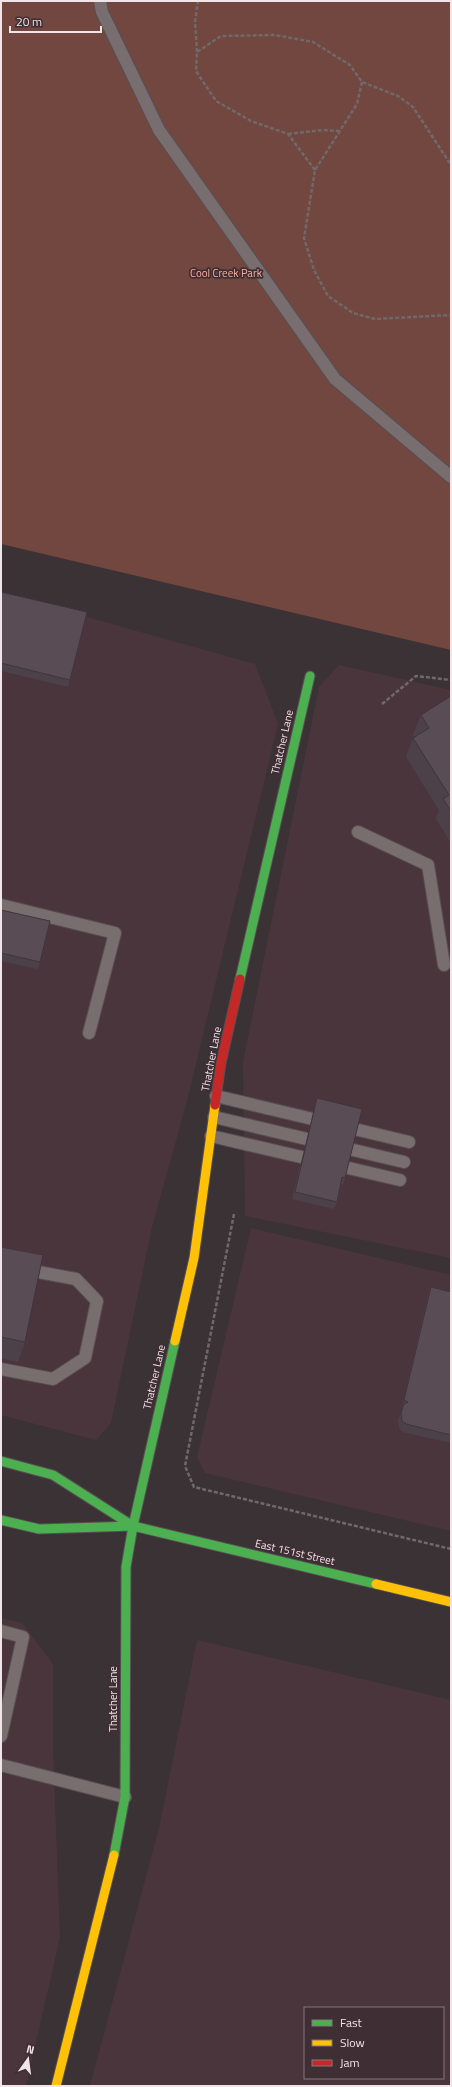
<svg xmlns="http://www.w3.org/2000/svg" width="452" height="2087" font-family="'Titillium Web',sans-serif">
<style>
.built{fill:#4b353d;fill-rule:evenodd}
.green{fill:#71473f}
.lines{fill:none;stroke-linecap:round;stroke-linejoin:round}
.lane-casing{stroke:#574f53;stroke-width:14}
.fast-casing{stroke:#574f53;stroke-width:11}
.slow-casing{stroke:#574f53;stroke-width:11}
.jam-casing{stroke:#574f53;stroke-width:11}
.path{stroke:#71686a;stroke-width:2.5;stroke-dasharray:4 2;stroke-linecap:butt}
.lane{stroke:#786e6f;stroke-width:12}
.fast{stroke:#4caf50;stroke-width:9}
.slow{stroke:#ffc107;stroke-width:9}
.jam{stroke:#c62828;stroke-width:9}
.wall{fill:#4d4149}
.building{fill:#5a4c55;stroke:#3f353c}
.labels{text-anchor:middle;stroke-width:3.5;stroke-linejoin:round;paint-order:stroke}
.park-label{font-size:11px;fill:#fcae9e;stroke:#3f2e34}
.street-label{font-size:11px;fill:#f1e5e9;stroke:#3f2e34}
</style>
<rect width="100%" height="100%" fill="#3b3235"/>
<!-- built -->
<path class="built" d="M 1,593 L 255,664 L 278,724 L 187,1101 L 152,1227 L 111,1423 L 96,1440 L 1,1415 Z
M 339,665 L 451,690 L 451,1258 L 245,1216 L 243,1062 L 319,687 Z
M 251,1228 L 451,1275 L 451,1531 L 205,1473 L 197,1457 Z
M 1,1618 L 22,1623 L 53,1664 L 53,1749 L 60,1937 L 26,2086 L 1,2086 Z
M 197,1640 L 451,1700 L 451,2086 L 90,2086 L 160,1824 ZM 305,2008 L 443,2008 L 443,2078 L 305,2078 Z"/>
<!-- green -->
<path class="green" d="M 1,1 L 451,1 L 451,650 L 1,544 Z"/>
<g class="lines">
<defs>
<path id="lane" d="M 100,1 L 102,12 L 159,130 L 335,379 L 451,477
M 358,832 L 428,865 L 444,965
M 1,905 L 115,933 L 89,1033
M 216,1096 L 409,1142
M 214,1117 L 404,1162
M 211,1136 L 400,1180
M 1,1265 L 76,1279 L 97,1301 L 85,1358 L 53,1379 L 1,1369
M 1,1631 L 23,1637 L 1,1736
M 1,1765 L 125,1797"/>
<path id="fast" d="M 240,979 L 310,676
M 1,1461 L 53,1475 L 133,1526
M 1,1520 L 39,1529 L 133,1526 L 376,1584
M 114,1855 L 125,1797 L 126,1567 L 133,1526 L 175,1341"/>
<path id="slow" d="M 175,1341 L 194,1258 L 215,1105
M 376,1584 L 451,1602
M 56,2086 L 114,1855"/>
<path id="jam" d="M 215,1105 L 221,1063 L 240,979"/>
</defs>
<!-- lane casing -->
<use href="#lane" class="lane-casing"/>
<!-- fast casing -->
<use href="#fast" class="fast-casing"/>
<!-- slow casing -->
<use href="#slow" class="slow-casing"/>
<!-- jam casing -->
<use href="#jam" class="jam-casing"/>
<!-- path -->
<path class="path" d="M 197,52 L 195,22 L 198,1
M 362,82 L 357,104 L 315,170 L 304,238 L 314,270 L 328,296 L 353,313 L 375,319 L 451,315
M 288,134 L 323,130 L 340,131
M 315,170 L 288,134 L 251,121 L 216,101 L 196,71 L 197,52 L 221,36 L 275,35 L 313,42 L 350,65 L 362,82 L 398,96 L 413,107 L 451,165
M 382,704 L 416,676 L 451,680
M 234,1214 L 185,1466 L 194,1487 L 451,1549"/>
<!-- lane -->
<use href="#lane" class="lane"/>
<!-- fast -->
<use href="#fast" class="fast"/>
<!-- slow -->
<use href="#slow" class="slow"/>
<!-- jam -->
<use href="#jam" class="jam"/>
</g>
<!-- wall -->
<path class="wall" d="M 1,592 L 70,680 L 68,687 L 1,671 Z
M 451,696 L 451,843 L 436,819 L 439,810 L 406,757 L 413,738 L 415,737 L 413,735 L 421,715 Z
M 1,910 L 40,962 L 38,969 L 1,961 Z
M 317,1098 L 345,1178 L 343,1185 L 341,1184 L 337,1202 L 334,1209 L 292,1199 L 315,1105 Z
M 1,1247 L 25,1342 L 18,1362 L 1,1358 Z
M 431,1287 L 451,1292 L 451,1443 L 403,1432 L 399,1428 L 398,1420 L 403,1408 L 402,1407 L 428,1295 Z"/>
<!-- building -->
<path class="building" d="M 1,592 L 87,612 L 70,680 L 1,663 Z
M 451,696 L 451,811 L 443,799 L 449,795 L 413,738 L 429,728 L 421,715 Z
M 1,910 L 50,921 L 40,962 L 1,953 Z
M 317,1098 L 362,1109 L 345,1178 L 342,1177 L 337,1202 L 295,1192 Z
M 1,1247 L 43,1255 L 25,1342 L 1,1337 Z
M 431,1287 L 451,1292 L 451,1435 L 406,1424 L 402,1421 L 401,1413 L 404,1404 L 408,1402 L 404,1400 Z
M 1,1672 L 3,1672 L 1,1681 Z"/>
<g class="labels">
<!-- park labels -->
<g class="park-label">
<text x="226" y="277">Cool Creek Park</text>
</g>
<!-- street labels -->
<g class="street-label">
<text transform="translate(282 742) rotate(-77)" y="4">Thatcher Lane</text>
<text transform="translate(211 1059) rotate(-79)" y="4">Thatcher Lane</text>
<text transform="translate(154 1377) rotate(-77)" y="4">Thatcher Lane</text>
<text transform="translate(295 1552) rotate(13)" y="4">East 151st Street</text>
<text transform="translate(113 1699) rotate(-90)" y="4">Thatcher Lane</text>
</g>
</g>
<!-- border -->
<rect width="452" height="2087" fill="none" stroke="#f1e5e9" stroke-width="4"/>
<!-- legend -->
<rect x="304" y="2007" width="140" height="72" fill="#3f2e34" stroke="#86777c"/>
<rect x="312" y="2020" width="20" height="6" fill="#4caf50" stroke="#86777c"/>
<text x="340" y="2027" font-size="12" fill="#f1e5e9">Fast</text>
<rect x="312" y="2040" width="20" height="6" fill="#ffc107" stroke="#86777c"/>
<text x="340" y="2047" font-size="12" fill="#f1e5e9">Slow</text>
<rect x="312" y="2060" width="20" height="6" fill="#c62828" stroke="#86777c"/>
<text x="340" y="2067" font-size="12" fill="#f1e5e9">Jam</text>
<!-- north arrow -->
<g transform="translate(28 2059) rotate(14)" stroke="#3f2e34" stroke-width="3" paint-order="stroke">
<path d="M0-3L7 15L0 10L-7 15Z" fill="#f1e5e9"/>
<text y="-6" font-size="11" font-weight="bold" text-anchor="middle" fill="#f1e5e9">N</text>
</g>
<!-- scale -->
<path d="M10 26v6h91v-6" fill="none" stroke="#f1e5e9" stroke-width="2"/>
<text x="16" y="26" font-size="12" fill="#f1e5e9" stroke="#3f2e34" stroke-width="3" paint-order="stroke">20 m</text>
</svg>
